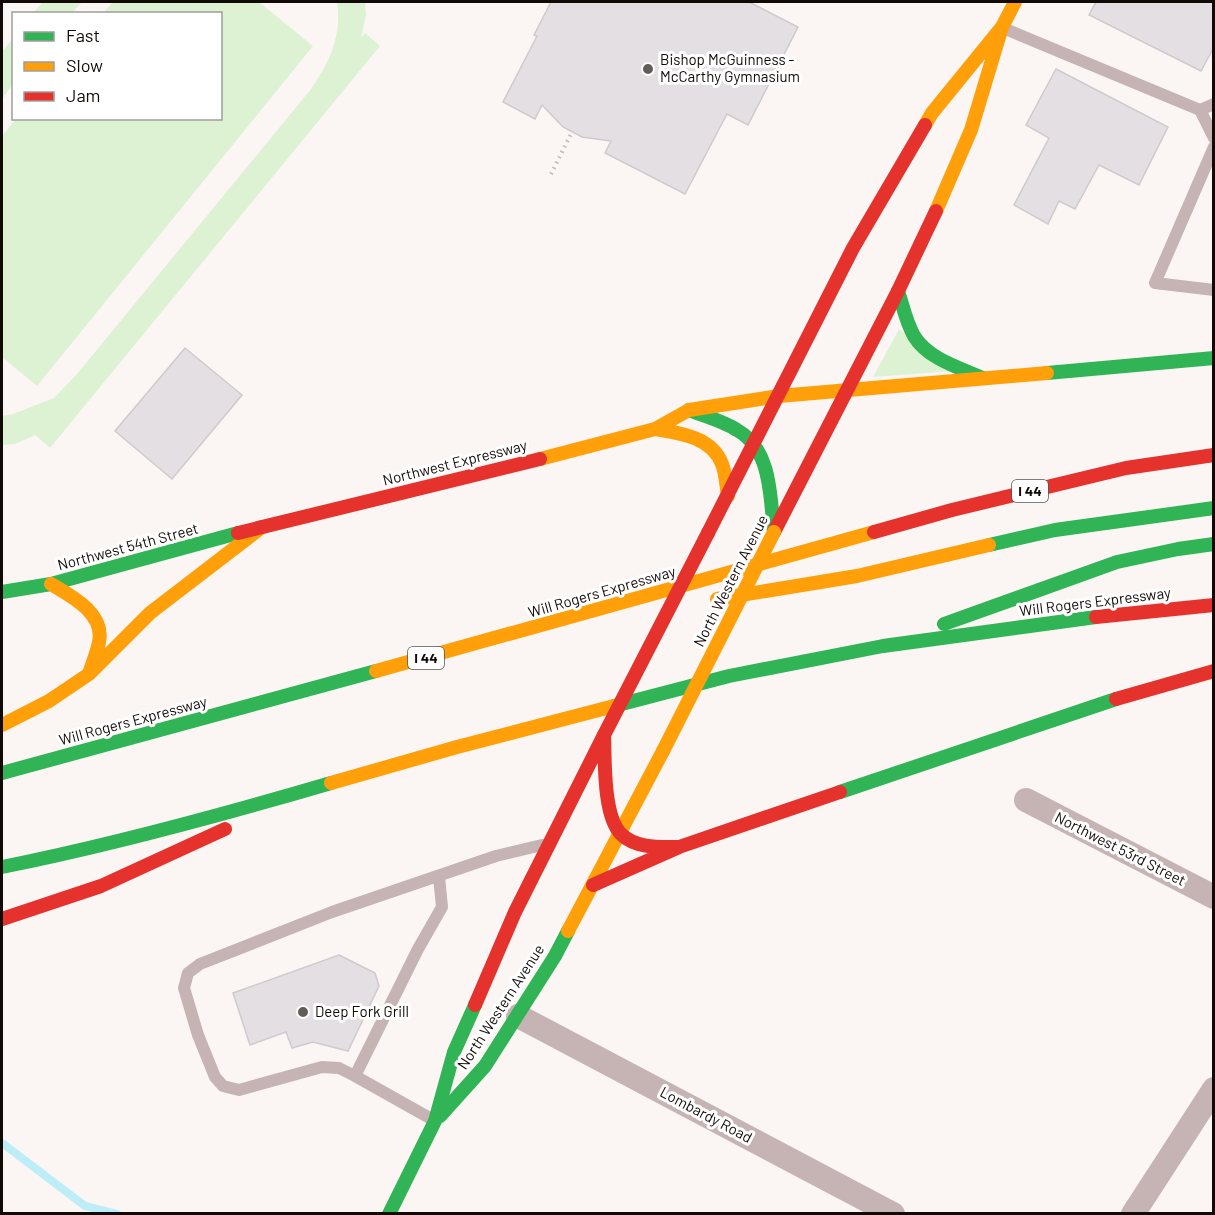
<svg xmlns="http://www.w3.org/2000/svg" width="1215" height="1215" font-family="Barlow,sans-serif">
<style>
.green{fill:#ddf2d2}
.lines{fill:none;stroke-linecap:round;stroke-linejoin:round}
.stream{stroke:#bdeef7;stroke-width:8}
.building{fill:#e4dfe2;stroke:#cecace;stroke-width:1.5}
.path{stroke:#c4b7b8;stroke-width:4;stroke-dasharray:1.5 4.5;stroke-linecap:butt}
.lane{stroke:#c5b4b3;stroke-width:12}
.street{stroke:#c5b4b3;stroke-width:24}
.fast{stroke:#30b455;stroke-width:14}
.slow{stroke:#ff9f0a;stroke-width:14}
.jam{stroke:#e5322d;stroke-width:14}
.slow-bridge{stroke:#ff9f0a;stroke-width:14}
.jam-bridge{stroke:#e5322d;stroke-width:14}
.poi-dot{fill:#635d5a;stroke:#fff;stroke-width:2}
.labels{text-anchor:middle;stroke-width:6;stroke-linejoin:round;paint-order:stroke}
.shield{fill:#fff;stroke:#585451;stroke-width:1.5}
.shield-label{font-size:14px;font-weight:bold;fill:#110a07}
.poi-label{font-size:15px;fill:#110a07;stroke:#fff;text-anchor:start}
.street-label{font-size:15px;fill:#110a07;stroke:#fff}
</style>
<rect width="100%" height="100%" fill="#fbf6f4"/>
<!-- green -->
<path class="green" d="M 43,2 L 82,2 L 72,13 L 33,13 Z
M 113,2 L 259,2 L 313,46 L 37,386 L 2,357 L 2,136 L 16,119 L 220,118 L 220,14 L 103,13 Z
M 337,2 L 365,2 L 366,15 L 361,38 L 365,33 L 380,46 L 50,448 L 35,435 L 15,444 L 2,445 L 2,416 L 13,414 L 54,398 L 77,374 L 311,89 C 330,62 342,35 337,2 Z
M 13,38 L 13,84 L 2,99 L 2,52 Z
M 899,329 L 953,371 L 873,377 Z"/>
<g class="lines">
<!-- stream -->
<path class="stream" d="M 2,1143 L 85,1206 L 117,1214"/>
</g>
<!-- building -->
<path class="building" d="M 551,2 L 749,2 L 798,27 L 748,125 L 727,114 L 685,194 L 605,153 L 611,141 L 582,137 L 563,127 L 542,105 L 535,119 L 503,102 L 537,36 L 534,35 Z
M 1096,2 L 1214,2 L 1214,47 L 1201,71 L 1089,15 Z
M 1056,69 L 1168,127 L 1139,185 L 1099,165 L 1075,209 L 1059,201 L 1048,224 L 1014,205 L 1049,138 L 1026,125 Z
M 185,348 L 242,395 L 172,479 L 115,431 Z
M 339,955 L 375,973 L 379,986 L 348,1051 L 313,1042 L 292,1048 L 286,1032 L 250,1045 L 233,993 Z"/>
<g class="lines">
<!-- path -->
<path class="path" d="M 551,174 L 572,132"/>
<!-- lane -->
<path class="lane" d="M 1003,28 L 1200,110 L 1214,138
M 1200,110 L 1214,104
M 1214,147 L 1155,283 L 1214,290
M 439,877 L 442,907 L 418,949 L 355,1076 L 339,1068 L 322,1067 L 239,1090 L 223,1086 L 215,1077 L 198,1035 L 184,988 L 188,973 L 200,964 L 332,912 L 496,856 L 542,845
M 355,1076 L 435,1121"/>
<!-- street -->
<path class="street" d="M 1026,800 L 1214,897
M 518,1016 L 893,1214
M 1133,1214 L 1214,1089"/>
<!-- fast -->
<path class="fast" d="M 898,291 C 903,306 906,322 914,336 C 928,359 960,368 983,378
M 1047,373 L 1214,358
M 689,410 C 704,416 723,421 737,430 C 772,450 770,497 774,532
M 989,545 L 1055,530 L 1214,508
M 2,592 L 51,584 L 238,533
M 944,624 L 1117,562 L 1178,549 L 1214,544
M 614,706 L 729,676 L 883,646 L 1096,617
M 2,773 L 376,671
M 840,792 L 1116,699
M 2,867 C 113,845 222,815 331,783
M 440,1116 L 485,1066 L 555,956 L 568,931
M 389,1214 L 435,1121 L 454,1052 L 475,1005"/>
<!-- slow -->
<path class="slow" d="M 925,125 L 932,113 L 1002,27
M 936,211 L 971,130 L 1002,27 L 1015,2
M 779,396 L 1047,373
M 655,429 C 680,433 712,437 722,464 C 726,474 726,485 728,496
M 540,459 L 655,429 L 689,410 L 779,396
M 51,584 C 71,596 105,613 99,642 C 97,653 92,664 89,674
M 717,599 L 857,576 L 989,545
M 376,671 L 874,532
M 2,725 L 49,701 L 89,674 L 150,613 L 262,527
M 331,783 L 457,747 L 614,706
M 568,931 L 663,751"/>
<!-- jam -->
<path class="jam" d="M 774,532 L 898,291 L 936,211
M 874,532 L 952,510 L 1126,468 L 1214,455
M 238,533 L 540,459
M 708,533 L 853,248 L 925,125
M 1096,617 L 1214,605
M 1116,699 L 1214,671
M 604,735 C 605,760 603,816 621,834 C 636,849 661,847 679,847
M 593,885 L 679,847 L 840,792
M 2,919 L 101,886 L 225,829
M 475,1005 L 515,912 L 604,735"/>
<!-- slow-bridge -->
<path class="slow-bridge" d="M 663,751 L 774,532"/>
<!-- jam-bridge -->
<path class="jam-bridge" d="M 604,735 L 708,533"/>
</g>
<!-- markers -->
<g class="poi-dot">
<circle cx="648" cy="69" r="6"/>
<circle cx="303" cy="1012" r="6"/>
</g>
<g class="labels">
<!-- shield labels -->
<g class="shield">
<rect x="1012" y="480" width="36" height="22" rx="4.5"/>
<rect x="408" y="647" width="36" height="22" rx="4.5"/>
</g>
<g class="shield-label">
<text x="1030" y="496">I 44</text>
<text x="426" y="663">I 44</text>
</g>
<!-- poi labels -->
<g class="poi-label">
<text x="660" y="65">Bishop McGuinness -<tspan x="660" dy="17">McCarthy Gymnasium</tspan></text>
<text x="315" y="1017">Deep Fork Grill</text>
</g>
<!-- street labels -->
<g class="street-label">
<text transform="translate(455 463) rotate(-14)" y="5">Northwest Expressway</text>
<text transform="translate(128 547) rotate(-15)" y="5">Northwest 54th Street</text>
<text transform="translate(731 581) rotate(-63)" y="5">North Western Avenue</text>
<text transform="translate(602 592) rotate(-16)" y="5">Will Rogers Expressway</text>
<text transform="translate(1095 602) rotate(-7)" y="5">Will Rogers Expressway</text>
<text transform="translate(133 721) rotate(-15)" y="5">Will Rogers Expressway</text>
<text transform="translate(1120 849) rotate(27)" y="5">Northwest 53rd Street</text>
<text transform="translate(501 1007) rotate(-57)" y="5">North Western Avenue</text>
<text transform="translate(706 1115) rotate(28)" y="5">Lombardy Road</text>
</g>
</g>
<!-- border -->
<rect width="1215" height="1215" fill="none" stroke="#110a07" stroke-width="6"/>
<!-- legend -->
<rect x="12" y="12" width="210" height="108" fill="#ffffff" stroke="#a09d9c" stroke-width="1.5"/>
<rect x="24" y="32" width="30" height="9" fill="#30b455" stroke="#a09d9c" stroke-width="1.5"/>
<text x="66" y="42" font-size="18" fill="#110a07">Fast</text>
<rect x="24" y="62" width="30" height="9" fill="#ff9f0a" stroke="#a09d9c" stroke-width="1.5"/>
<text x="66" y="72" font-size="18" fill="#110a07">Slow</text>
<rect x="24" y="92" width="30" height="9" fill="#e5322d" stroke="#a09d9c" stroke-width="1.5"/>
<text x="66" y="102" font-size="18" fill="#110a07">Jam</text>
</svg>
